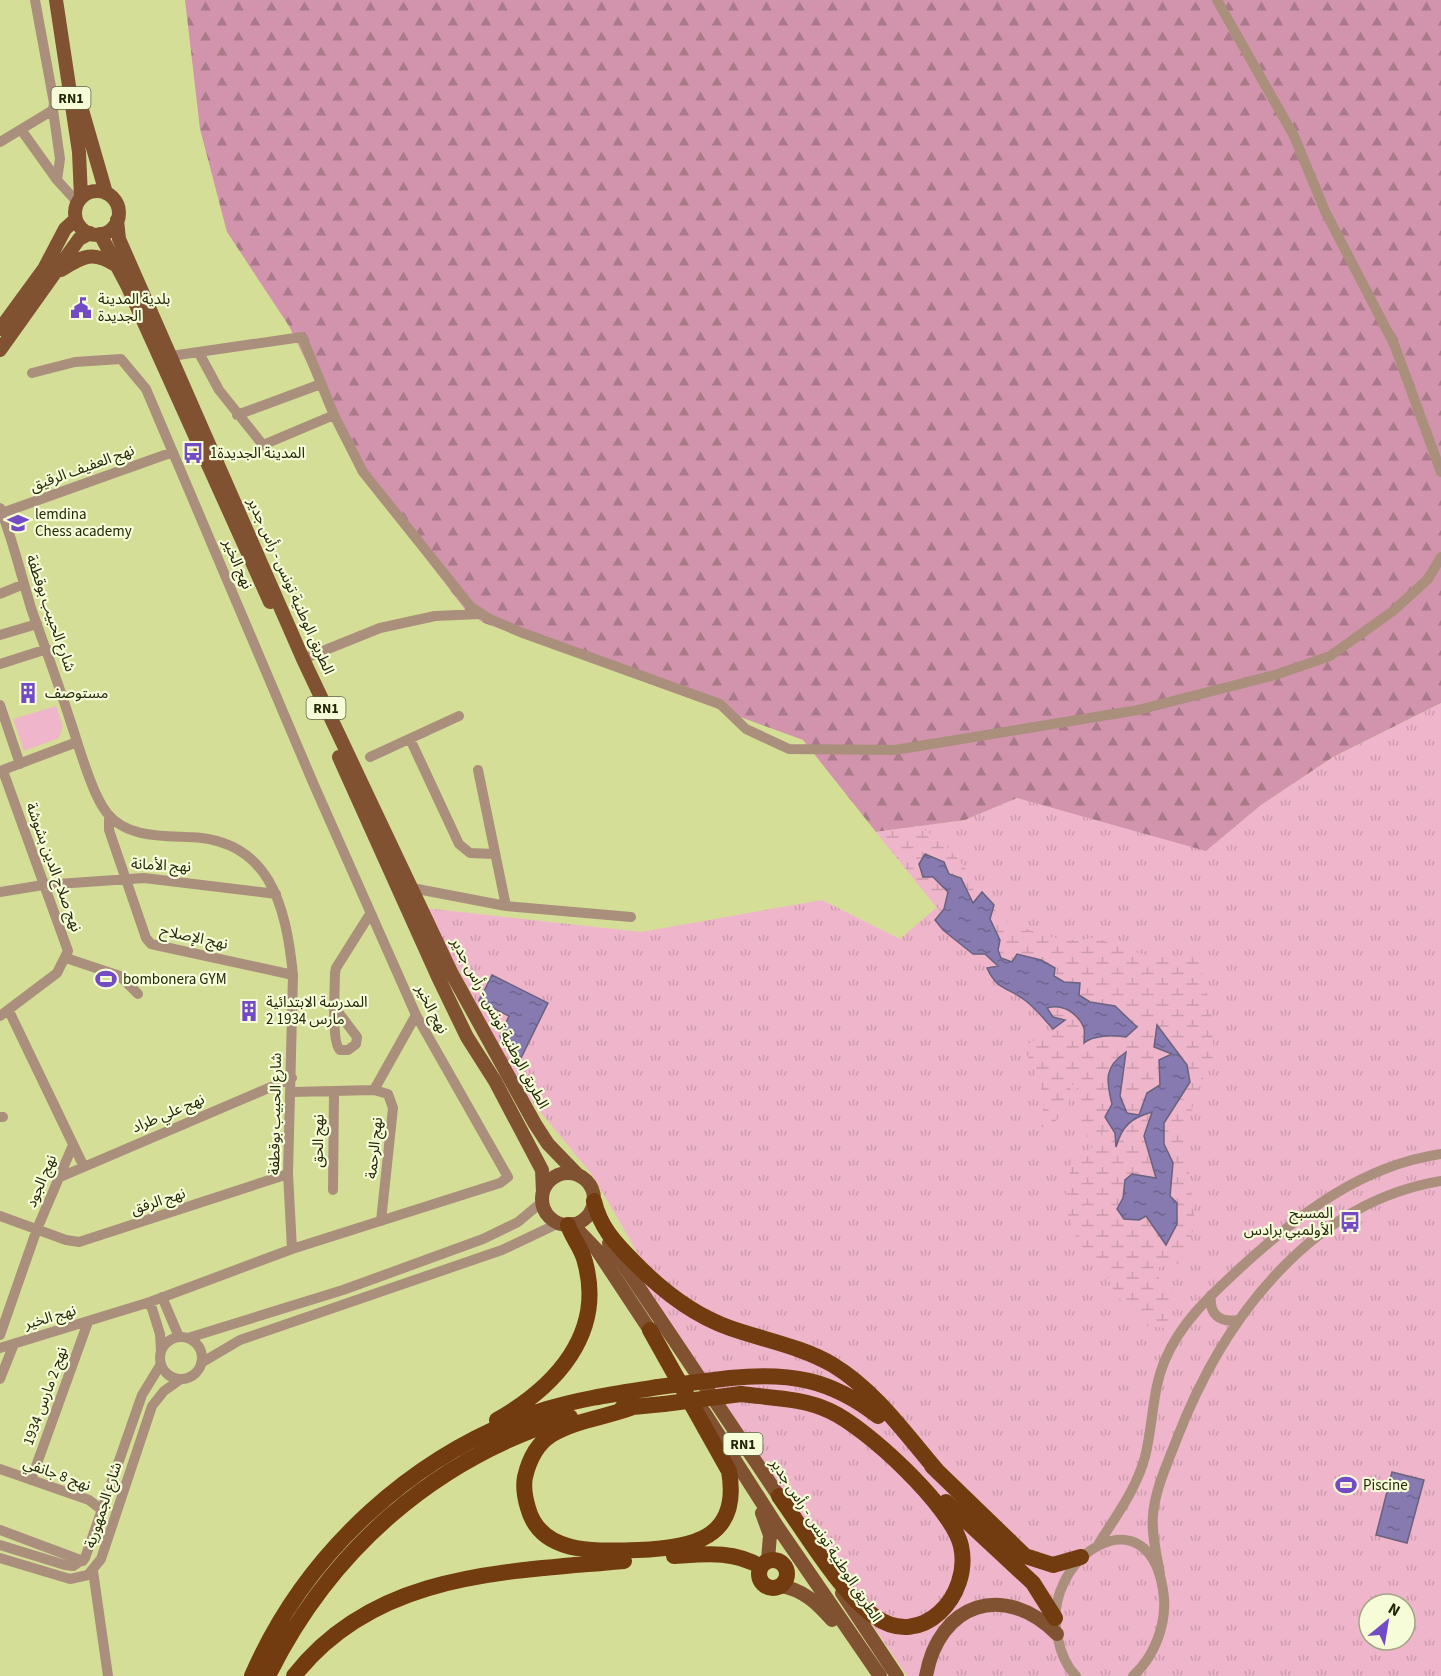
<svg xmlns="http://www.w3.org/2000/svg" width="1441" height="1676" font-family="'Source Sans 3','Noto Sans Arabic',sans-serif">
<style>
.grass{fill:url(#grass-tufts);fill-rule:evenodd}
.forest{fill:url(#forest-firs)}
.wetland{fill:url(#wetland-marsh)}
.park{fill:#efb5cb}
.water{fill:url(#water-ripples);stroke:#69617e;stroke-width:1.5}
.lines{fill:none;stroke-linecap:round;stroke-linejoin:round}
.minor{stroke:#aa8f7d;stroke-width:10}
.major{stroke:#815231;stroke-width:14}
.highway{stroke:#723b10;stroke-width:16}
.highway-bridge{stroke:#723b10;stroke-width:16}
.labels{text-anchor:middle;stroke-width:4.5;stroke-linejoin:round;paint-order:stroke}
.shield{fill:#f6fcd8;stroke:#626647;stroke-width:1.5}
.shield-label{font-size:14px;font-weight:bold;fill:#232609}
.poi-label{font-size:15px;fill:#232609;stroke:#f6fcd8;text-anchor:start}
.street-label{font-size:15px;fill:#232609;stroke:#f6fcd8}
</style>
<defs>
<pattern id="grass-tufts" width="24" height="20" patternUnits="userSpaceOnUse" patternTransform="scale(1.5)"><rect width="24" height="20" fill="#efb5cb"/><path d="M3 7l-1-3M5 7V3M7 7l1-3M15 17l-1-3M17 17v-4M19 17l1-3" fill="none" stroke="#cd9cad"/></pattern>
<pattern id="forest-firs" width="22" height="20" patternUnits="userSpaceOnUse" patternTransform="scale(1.5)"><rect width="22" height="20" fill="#d294ac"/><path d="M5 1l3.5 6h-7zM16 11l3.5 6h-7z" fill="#aa798a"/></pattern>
<pattern id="wetland-marsh" width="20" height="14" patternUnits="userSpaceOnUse" patternTransform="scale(1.5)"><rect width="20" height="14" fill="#efb5cb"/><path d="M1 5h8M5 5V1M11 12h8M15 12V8" fill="none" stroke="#cd9cad"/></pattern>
<pattern id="water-ripples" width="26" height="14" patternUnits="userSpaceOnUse" patternTransform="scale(1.5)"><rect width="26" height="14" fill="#877ab0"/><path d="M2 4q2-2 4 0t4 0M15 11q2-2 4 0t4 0" fill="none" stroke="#6e648d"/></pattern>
</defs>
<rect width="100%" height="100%" fill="#d5de96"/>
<!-- grass -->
<path class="grass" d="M 1441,703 L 1441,1676 L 907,1676 L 630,1267 L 641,1259 L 593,1176 L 524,1092 L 425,908 L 641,932 L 822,900 L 900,939 L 937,907 L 876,832 L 965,820 L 1017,798 L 1206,850 L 1261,805 L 1333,757 ZM 1369,1604 L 1405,1604 L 1405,1640 L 1369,1640 Z"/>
<!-- forest -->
<path class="forest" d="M 185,0 L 1441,0 L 1441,703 L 1333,757 L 1261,805 L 1206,851 L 1017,798 L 965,820 L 876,832 L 803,740 L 484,623 L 467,612 L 362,475 L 289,326 L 227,232 L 200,129 Z"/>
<!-- wetland -->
<path class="wetland" d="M 918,826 C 952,847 959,860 981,890 C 988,901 995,906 999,918 C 1028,929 1065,947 1095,937 C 1135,954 1154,960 1198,957 L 1211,1009 L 1214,1055 L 1196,1094 L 1183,1142 L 1190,1178 L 1195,1224 L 1182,1263 L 1159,1267 L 1159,1279 L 1176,1292 L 1165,1328 L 1146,1326 L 1117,1296 L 1098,1259 L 1079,1244 L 1064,1204 L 1072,1162 L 1103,1139 L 1102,1132 L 1083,1138 L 1079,1091 L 1071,1083 C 1068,1112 1071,1111 1044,1129 L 1039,1123 C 1052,1093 1033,1075 1024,1046 L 1037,1039 L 1050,1043 L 1053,1029 C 1045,1020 1036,1009 1026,1001 C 1009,987 997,991 987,968 L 998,966 L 985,954 L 973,954 L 943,930 L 935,920 L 944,909 L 937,908 L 876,832 Z"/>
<!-- park -->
<path class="park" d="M 56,706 L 63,726 L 59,738 L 24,751 L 13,719 Z"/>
<!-- water -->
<path class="water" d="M 925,854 L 944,862 L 949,874 L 961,878 L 973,903 L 982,892 L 994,905 L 990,919 L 1000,940 L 998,950 L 1001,958 L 1012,962 L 1017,954 L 1041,960 L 1055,968 L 1054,976 L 1064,982 L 1080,983 L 1079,995 L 1090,1002 L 1115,1006 L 1137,1027 L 1126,1037 C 1113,1035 1093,1035 1084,1043 C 1084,1039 1085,1032 1084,1028 C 1078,1013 1062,1003 1047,1008 L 1053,1017 L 1065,1020 L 1053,1029 C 1045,1020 1036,1009 1026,1001 C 1009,987 997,991 987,968 L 998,966 L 985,954 L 973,954 L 943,930 L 935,920 L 944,909 L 948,892 L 933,877 L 923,877 L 919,864 Z
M 492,975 L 548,1003 L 521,1058 L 510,1055 L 500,1036 L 509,1016 L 479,1001 Z
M 1157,1025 L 1187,1065 L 1190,1082 L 1164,1123 L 1164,1144 L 1173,1163 L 1170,1196 L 1177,1203 L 1177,1224 L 1166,1245 L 1146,1216 L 1139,1220 L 1124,1219 L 1117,1209 L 1123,1198 L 1125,1180 L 1132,1174 L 1156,1178 L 1144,1136 L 1152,1112 C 1131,1118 1122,1126 1116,1147 L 1115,1133 L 1105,1117 L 1112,1104 C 1106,1080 1104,1067 1126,1052 L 1120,1096 L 1127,1113 L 1139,1115 L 1147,1093 L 1160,1085 L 1159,1060 L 1172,1054 L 1154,1047 Z
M 1392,1472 L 1424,1480 L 1407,1543 L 1376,1535 Z"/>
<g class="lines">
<!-- minor -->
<path class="minor" d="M 1217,0 L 1294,136 L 1325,211 L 1394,344 L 1441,472
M 53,110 L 60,159 L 57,180
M 22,131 L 57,180 L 77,202
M 0,142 L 53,110 L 54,103 L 35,0
M 199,353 L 219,390 L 263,445 L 334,415
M 171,356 L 302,337 L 334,415 L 363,472 L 471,607 L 488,618 L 520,632 L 720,704 L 746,729 L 789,749 L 895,750 L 1138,710 L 1275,675 L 1330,656 L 1393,611 L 1428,579 L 1441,557
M 237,415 L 321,384
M 0,508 C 13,540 21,575 31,608 C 44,645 58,682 70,720 C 78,743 92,795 107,813 C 126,837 160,836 187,837 C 270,838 286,906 293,975 L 288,1174 L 292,1249
M 2,513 L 173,452
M 0,594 L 24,584
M 0,635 L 37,624
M 303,659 L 380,628 L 435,616 L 480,614
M 0,664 L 47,649
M 0,705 L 20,764
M 410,739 L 459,844 L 470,853 L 494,854
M 370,757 L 459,716
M 478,770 L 506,906
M 0,771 L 77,742
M 109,816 L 109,830 L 146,938 L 151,944 L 293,975
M 412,888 L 506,906 L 631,917
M 0,892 L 43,885 L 144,878 L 276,894
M 66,958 L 120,976 L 138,994
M 335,1008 L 357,1037 L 356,1044 L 348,1050 L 340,1050 C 331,1042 335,988 335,973 L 336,968 L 370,914
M 9,1011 L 83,1165
M 0,1016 L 57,973 L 68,951 L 3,771
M 374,1090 L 388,1094 L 393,1108 L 381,1221
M 292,1092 L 374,1090 L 416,1015
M 0,1117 L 3,1117
M 58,1178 L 292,1078
M 333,1190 L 334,1092
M 0,1216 L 66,1240 L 79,1242 L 288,1174
M 1211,1295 C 1209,1314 1219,1323 1238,1320
M 162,1297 L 179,1337
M 150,1302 L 160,1334 L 161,1351
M 0,1335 L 37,1229 L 73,1145
M160 1358a21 21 0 1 1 42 0a21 21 0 1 1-42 0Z
M 188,1338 L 343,1290 L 483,1239 L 518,1222 L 543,1201
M 0,1348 L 150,1302 L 292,1249 L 500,1183 L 508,1177 L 416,1015 L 314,785 L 146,389 L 121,359 L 75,362 L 32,373
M 201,1363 L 240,1340 L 502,1250 L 559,1223
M 0,1379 L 14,1344
M 0,1469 L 89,1500 L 102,1510
M 31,1480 L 88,1322
M 0,1530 L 83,1561
M 0,1545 L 65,1565 L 73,1566 L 85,1558 L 142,1395 L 161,1364
M 1098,1545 C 1115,1517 1136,1490 1145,1457 C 1153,1426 1152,1390 1165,1360 C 1181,1322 1210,1296 1239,1269 C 1298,1215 1360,1166 1441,1154
M 0,1558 L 70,1579 L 88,1575 L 101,1559 L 152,1406 L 164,1391 L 181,1379
M 93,1571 L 108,1676
M 1160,1574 C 1157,1555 1151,1534 1153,1515 C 1155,1490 1167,1464 1176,1441 C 1221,1323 1308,1203 1441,1181
M 1076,1676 C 1066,1666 1061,1653 1058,1639 C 1037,1557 1153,1485 1164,1598 C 1166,1626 1154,1657 1133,1676"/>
<!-- major -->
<path class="major" d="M 56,0 L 79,152 L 81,197
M 80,103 L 106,193
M75 213a22 22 0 1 1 44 0a22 22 0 1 1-44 0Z
M 117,220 L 119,239 L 303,659 L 370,801 L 452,974 L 535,1124 L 548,1144 L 577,1174
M 100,234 L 128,287 L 270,602
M 61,270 C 83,256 93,250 117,266
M 0,329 L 44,269 L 65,229 L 76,219
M 0,350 L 79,239 L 90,233
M 339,757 L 438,977 L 467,1037 L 495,1081 L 542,1170 L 543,1192
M542 1199a26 26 0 1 1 52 0a26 26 0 1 1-52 0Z
M 572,1224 L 597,1250 L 655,1338
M 609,1243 L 784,1504
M 704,1412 L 777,1526 L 880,1676
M 762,1513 L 770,1535 L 768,1560
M 780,1586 C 803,1589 818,1604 832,1620
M 842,1593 L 897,1676
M 926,1676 C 939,1603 1004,1581 1057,1634"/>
<!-- highway -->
<path class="highway" d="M 594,1201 C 600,1227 615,1243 633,1261 C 661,1290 693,1315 730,1328 C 764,1340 803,1347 833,1365 C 876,1391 907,1436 939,1473
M 730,1378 C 789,1372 831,1379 878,1416
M 741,1394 C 771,1398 803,1398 830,1411 C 867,1428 952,1507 961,1546 C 972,1595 922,1651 874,1616 C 839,1591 805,1532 779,1496
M 633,1407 C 607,1417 576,1420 551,1435 C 537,1444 529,1460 525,1477 C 523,1487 525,1498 528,1508 C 541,1556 599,1551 638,1550 C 692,1548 741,1539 729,1471 L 650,1330
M 622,1408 L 664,1404
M 497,1420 C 555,1387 605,1334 585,1262 C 582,1248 572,1238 568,1225
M 932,1466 L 1025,1556 L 1053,1565 L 1081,1557
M 946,1502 L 1033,1583 L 1055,1618
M 674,1556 C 704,1554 734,1550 761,1567
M759 1574a14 14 0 1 1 28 0a14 14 0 1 1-28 0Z
M 252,1676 C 306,1551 417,1450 547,1409 C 583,1398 621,1393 658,1387
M 268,1676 C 330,1550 435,1458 570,1417
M 294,1676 C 375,1572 505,1572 624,1561"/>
<!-- highway-bridge -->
<path class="highway-bridge" d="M 658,1387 L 730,1378
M 664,1404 L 741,1394"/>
</g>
<!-- icons -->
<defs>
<symbol id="civic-bare" viewBox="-9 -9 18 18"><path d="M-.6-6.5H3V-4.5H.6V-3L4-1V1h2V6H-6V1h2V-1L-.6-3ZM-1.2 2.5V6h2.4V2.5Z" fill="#734cc5" stroke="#f6fcd8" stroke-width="2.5" paint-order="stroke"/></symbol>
<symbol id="bus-bare" viewBox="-9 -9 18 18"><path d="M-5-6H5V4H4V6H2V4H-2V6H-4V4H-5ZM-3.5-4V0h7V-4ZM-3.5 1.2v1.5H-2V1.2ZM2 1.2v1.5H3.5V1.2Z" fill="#734cc5" stroke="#f6fcd8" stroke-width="2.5" paint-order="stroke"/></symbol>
<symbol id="school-bare" viewBox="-9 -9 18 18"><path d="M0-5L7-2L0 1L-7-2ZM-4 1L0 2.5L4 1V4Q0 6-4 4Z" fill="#734cc5" stroke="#f6fcd8" stroke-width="2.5" paint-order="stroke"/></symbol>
<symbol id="building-bare" viewBox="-9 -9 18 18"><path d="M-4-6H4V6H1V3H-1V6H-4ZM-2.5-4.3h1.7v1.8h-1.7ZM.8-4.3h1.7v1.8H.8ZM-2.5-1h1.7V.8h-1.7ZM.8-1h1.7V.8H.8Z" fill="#734cc5" stroke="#f6fcd8" stroke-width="2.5" paint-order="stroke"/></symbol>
<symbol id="stadium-bare" viewBox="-9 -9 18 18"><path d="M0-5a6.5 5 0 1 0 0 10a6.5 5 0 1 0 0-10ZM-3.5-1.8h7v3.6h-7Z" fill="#734cc5" stroke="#f6fcd8" stroke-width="2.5" paint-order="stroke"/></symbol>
</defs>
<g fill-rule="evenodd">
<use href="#civic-bare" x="66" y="293" width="30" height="30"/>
<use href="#bus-bare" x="178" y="438" width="30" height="30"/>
<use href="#school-bare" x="3" y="508" width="30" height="30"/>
<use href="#building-bare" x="13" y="678" width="30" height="30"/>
<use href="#stadium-bare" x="91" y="964" width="30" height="30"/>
<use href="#building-bare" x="234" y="996" width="30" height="30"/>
<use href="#bus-bare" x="1335" y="1207" width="30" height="30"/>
<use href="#stadium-bare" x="1331" y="1470" width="30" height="30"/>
</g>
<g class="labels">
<!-- shield labels -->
<g class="shield">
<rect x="51.5" y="87" width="39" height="22" rx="4.5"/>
<rect x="306.5" y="697" width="39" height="22" rx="4.5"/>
<rect x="723.5" y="1433" width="39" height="22" rx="4.5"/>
</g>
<g class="shield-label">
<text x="71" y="103">RN1</text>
<text x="326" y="713">RN1</text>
<text x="743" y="1449">RN1</text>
</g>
<!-- poi labels -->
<g class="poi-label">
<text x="98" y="304">بلدية المدينة<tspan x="98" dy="17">الجديدة</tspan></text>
<text x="210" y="458">المدينة الجديدة1</text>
<text x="35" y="519">lemdina<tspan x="35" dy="17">Chess academy</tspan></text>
<text x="45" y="698">مستوصف</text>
<text x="123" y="984">bombonera GYM</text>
<text x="266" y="1007">المدرسة الابتدائية<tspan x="266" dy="17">2 مارس 1934</tspan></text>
<text x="1333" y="1218" text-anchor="end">المسبح<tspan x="1333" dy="17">الأولمبي برادس</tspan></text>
<text x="1363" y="1490">Piscine</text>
</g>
<!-- street labels -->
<g class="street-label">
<text transform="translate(82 468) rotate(-20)" y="5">نهج العفيف الرقيق</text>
<text transform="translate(238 564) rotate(67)" y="5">نهج الخير</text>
<text transform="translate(291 586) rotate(66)" y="5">الطريق الوطنية تونس - رأس جدير</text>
<text transform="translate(51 613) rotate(71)" y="5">شارع الحبيب بوقطفة</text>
<text transform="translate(161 865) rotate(3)" y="5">نهج الأمانة</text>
<text transform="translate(54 867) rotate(70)" y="5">نهج صلاح الدين بشوشة</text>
<text transform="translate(194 937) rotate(12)" y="5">نهج الإصلاح</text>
<text transform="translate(432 1009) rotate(63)" y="5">نهج الخير</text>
<text transform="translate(500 1023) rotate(62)" y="5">الطريق الوطنية تونس - رأس جدير</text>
<text transform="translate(168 1113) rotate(-23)" y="5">نهج علي طراد</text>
<text transform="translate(275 1114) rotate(-89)" y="5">شارع الحبيب بوقطفة</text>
<text transform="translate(318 1141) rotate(-89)" y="5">نهج الحق</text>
<text transform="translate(374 1148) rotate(-84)" y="5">نهج الرحمة</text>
<text transform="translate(41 1181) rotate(-67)" y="5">نهج الجود</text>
<text transform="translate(158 1201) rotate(-18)" y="5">نهج الرفق</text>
<text transform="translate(50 1317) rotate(-16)" y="5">نهج الخير</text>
<text transform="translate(45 1396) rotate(-70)" y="5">نهج 2 مارس 1934</text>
<text transform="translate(57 1474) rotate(20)" y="5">نهج 8 جانفي</text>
<text transform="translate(103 1505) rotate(-72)" y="5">شارع الجمهورية</text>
<text transform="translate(826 1540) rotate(57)" y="5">الطريق الوطنية تونس - رأس جدير</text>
</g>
</g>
<!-- north arrow -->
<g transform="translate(1387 1622) rotate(30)"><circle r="28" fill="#f6fcd8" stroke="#a2a685" stroke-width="1.5"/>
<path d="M0-4.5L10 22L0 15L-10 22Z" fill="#734cc5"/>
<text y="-9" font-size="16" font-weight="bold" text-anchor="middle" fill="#232609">N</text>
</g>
</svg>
